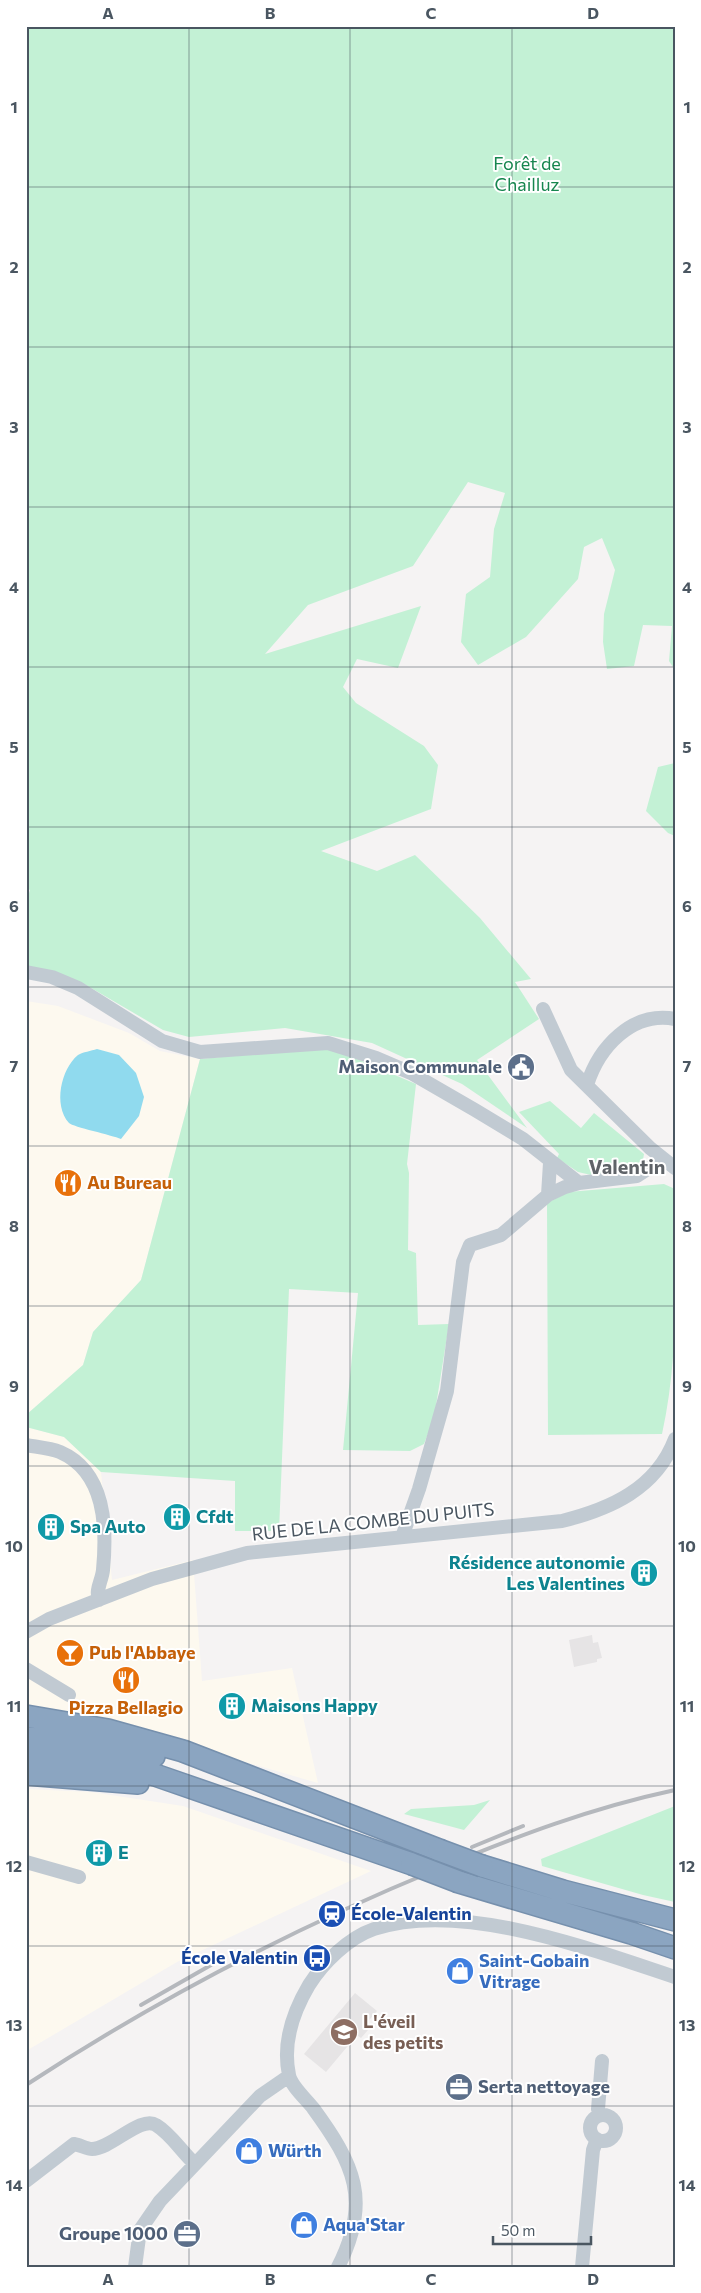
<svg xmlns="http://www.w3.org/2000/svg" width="701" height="2293" font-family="Commissioner,sans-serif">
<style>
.commercial{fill:#fdf9ef}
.education{fill:#e6e4e5}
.green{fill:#c3f1d5}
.water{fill:#90daee}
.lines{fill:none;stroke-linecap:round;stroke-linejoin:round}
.highway-casing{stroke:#7690ad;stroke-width:24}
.minor{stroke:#c1cad2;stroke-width:14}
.highway{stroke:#8ba5c1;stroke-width:21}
.rail{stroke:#b5b8bd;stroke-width:4}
.highway-bridge-casing{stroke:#7690ad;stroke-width:24;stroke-linecap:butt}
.highway-bridge{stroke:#8ba5c1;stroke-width:21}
.grid{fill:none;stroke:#4a5661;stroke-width:1;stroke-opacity:0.55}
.labels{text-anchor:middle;stroke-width:4;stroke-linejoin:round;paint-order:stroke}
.park-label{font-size:18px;fill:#17864f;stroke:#fff}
.service-label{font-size:18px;font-weight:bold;fill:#4e5e75;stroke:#fff;text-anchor:end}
.food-label{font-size:18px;font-weight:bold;fill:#c56008;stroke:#fff;text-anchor:start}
.culture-label{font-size:18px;font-weight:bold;fill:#0d838f;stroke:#fff;text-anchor:start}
.street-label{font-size:18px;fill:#4a5661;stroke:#fff}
.transit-label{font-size:18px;font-weight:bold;fill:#164399;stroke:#fff;text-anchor:start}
.shop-label{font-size:18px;font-weight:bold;fill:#366cbe;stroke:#fff;text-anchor:start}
.education-label{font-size:18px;font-weight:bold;fill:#785e54;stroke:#fff;text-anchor:start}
.quarter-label{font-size:20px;font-weight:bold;fill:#5f6368;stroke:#fff}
.neatline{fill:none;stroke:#4a5661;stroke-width:2}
.grid-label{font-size:16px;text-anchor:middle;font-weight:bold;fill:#4a5661}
</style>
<rect width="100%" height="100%" fill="#f5f3f3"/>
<!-- commercial -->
<path class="commercial" d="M 26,1001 L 58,1006 L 129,1033 L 160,1051 L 200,1059 L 141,1280 L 93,1332 L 83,1365 L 26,1415 Z
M 26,1427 L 64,1437 L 101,1472 L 112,1580 L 193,1560 L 202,1681 L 292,1668 L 318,1783 L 130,1729 L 26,1709 Z
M 26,1789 L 91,1792 L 183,1806 L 371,1871 L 177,1962 L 26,2051 Z"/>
<!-- education -->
<path class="education" d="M 592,1635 L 593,1643 L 598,1642 L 602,1658 L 597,1659 L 597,1662 L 574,1667 L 569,1640 Z
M 355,1993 L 377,2011 L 364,2026 L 368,2030 L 361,2038 L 357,2035 L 326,2072 L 304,2054 Z"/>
<!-- green -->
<path class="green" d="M 26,26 L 675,26 L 675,670 L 669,661 L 672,626 L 643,625 L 634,666 L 607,669 L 603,642 L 604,614 L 615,570 L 602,538 L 584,547 L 578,579 L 526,637 L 478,665 L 461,642 L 466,594 L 490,577 L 494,529 L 505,493 L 468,482 L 413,566 L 308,605 L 265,654 L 421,606 L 398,668 L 357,659 L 343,687 L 356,703 L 424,746 L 438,765 L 431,809 L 321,851 L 377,871 L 415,855 L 480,918 L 531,979 L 515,982 L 539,1019 L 477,1060 L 527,1128 L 462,1084 L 372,1043 L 285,1028 L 189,1037 L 163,1030 L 86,985 L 26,967 L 26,902 L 30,890 L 26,888 Z
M 675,763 L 675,836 L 668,833 L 646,811 L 658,767 Z
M 329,1047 L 416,1084 L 407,1164 L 409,1173 L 408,1250 L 416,1253 L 418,1325 L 449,1324 L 434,1418 L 424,1444 L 410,1451 L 343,1450 L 358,1293 L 289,1289 L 279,1531 L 235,1531 L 235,1481 L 101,1472 L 64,1437 L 26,1427 L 26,1415 L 83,1365 L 93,1332 L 141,1280 L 200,1059 Z
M 550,1101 L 581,1128 L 594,1113 L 644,1154 L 642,1165 L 591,1175 L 578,1172 L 557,1158 L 559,1154 L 519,1112 Z
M 664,1184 L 675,1189 C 675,1271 680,1353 662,1434 L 548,1435 L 547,1203 L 568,1192 Z
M 490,1800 L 464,1830 L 404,1814 L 411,1809 L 474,1805 Z
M 675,1806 L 675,1902 L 643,1895 L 542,1866 L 541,1859 Z"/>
<!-- water -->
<path class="water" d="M 97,1049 L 119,1055 L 136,1073 L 144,1097 L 139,1116 L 121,1139 C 112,1135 73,1127 69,1123 C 53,1105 61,1069 78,1055 C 83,1052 91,1051 97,1049 Z"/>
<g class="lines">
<defs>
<path id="highway" d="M 26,1716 L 108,1730 L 183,1751 L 439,1850
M 26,1738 L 78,1742 L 154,1756
M 26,1755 L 102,1763 L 155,1775 L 412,1864
M 26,1774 L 138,1783
M 482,1866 L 563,1891 L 675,1920
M 459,1882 L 631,1933 L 675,1948"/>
</defs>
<!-- highway casing -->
<use href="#highway" class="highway-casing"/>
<!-- minor -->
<path class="minor" d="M 26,972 L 52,977 L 78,988 L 162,1041 L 200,1052 L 328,1043 L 376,1058 L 411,1073 L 475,1110 L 523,1139 L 579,1183
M 543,1009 L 571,1070 L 650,1148 L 675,1168
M 587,1085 C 599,1047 632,1011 675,1019
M 548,1195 L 550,1163
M 26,1445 C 37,1447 50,1448 60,1452 C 106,1472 107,1528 103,1570 C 102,1581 95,1589 99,1600
M 402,1537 L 419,1489 L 447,1391 L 463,1262 L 470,1245 L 501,1235 L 548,1195 L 565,1187 L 579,1183 L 637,1176 L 663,1159
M 26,1632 L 49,1619 L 152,1579 L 247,1553 L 562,1521 C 610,1509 656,1489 675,1439
M 26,1669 L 69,1695
M 26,1862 L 79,1877
M 600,2115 L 598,2109 L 602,2061
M590 2128a13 13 0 1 1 26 0a13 13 0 1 1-26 0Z
M 26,2181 L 74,2144 C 80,2145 87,2149 92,2149 C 111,2149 141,2115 156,2125 C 171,2134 181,2151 194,2163
M 135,2267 L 140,2230 L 160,2201 L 260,2096 L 289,2076
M 338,2267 C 372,2201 354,2164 313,2108 C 306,2099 291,2086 289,2075 C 282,2042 293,2012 309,1985 C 323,1963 348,1938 374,1929 C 461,1900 590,1949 675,1977
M 582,2267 L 593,2150 L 597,2139"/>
<!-- highway -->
<use href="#highway" class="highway"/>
<!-- rail -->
<path class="rail" d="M 472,1847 L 523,1826
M 141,2005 L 211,1965
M 26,2085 C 159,1998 292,1929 438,1869 C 517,1836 591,1808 675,1790"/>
<defs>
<path id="highway-bridge" d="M 439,1850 L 482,1866
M 412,1864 L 459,1882"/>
</defs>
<!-- highway-bridge casing -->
<use href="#highway-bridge" class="highway-bridge-casing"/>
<!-- highway-bridge -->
<use href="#highway-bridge" class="highway-bridge"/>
</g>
<!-- grid -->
<path class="grid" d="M 189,26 L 189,2267M 350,26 L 350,2267M 512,26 L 512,2267M 26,187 L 675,187M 26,347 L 675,347M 26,507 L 675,507M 26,667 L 675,667M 26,827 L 675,827M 26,987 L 675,987M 26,1146 L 675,1146M 26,1306 L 675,1306M 26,1466 L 675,1466M 26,1626 L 675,1626M 26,1786 L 675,1786M 26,1946 L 675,1946M 26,2106 L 675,2106"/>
<!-- icons -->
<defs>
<symbol id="civic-disc" viewBox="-11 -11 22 22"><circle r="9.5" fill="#5c6f8a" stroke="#fff"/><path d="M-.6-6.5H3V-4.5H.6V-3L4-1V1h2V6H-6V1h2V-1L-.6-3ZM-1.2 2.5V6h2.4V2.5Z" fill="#fff"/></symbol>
<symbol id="restaurant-disc" viewBox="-11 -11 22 22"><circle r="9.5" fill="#e8710a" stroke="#fff"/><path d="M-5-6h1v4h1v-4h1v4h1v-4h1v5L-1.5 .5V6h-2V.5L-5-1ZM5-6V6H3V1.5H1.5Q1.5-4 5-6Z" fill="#fff"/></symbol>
<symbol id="building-disc" viewBox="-11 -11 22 22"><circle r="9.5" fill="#0f9aa8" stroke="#fff"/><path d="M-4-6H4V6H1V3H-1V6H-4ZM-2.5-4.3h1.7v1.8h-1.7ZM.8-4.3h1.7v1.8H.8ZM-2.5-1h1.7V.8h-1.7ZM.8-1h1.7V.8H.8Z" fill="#fff"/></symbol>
<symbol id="bar-disc" viewBox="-11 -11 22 22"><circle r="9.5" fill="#e8710a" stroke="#fff"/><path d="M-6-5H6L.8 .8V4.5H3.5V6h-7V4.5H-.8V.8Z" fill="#fff"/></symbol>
<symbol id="station-disc" viewBox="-11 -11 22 22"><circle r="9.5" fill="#1a4fb4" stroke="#fff"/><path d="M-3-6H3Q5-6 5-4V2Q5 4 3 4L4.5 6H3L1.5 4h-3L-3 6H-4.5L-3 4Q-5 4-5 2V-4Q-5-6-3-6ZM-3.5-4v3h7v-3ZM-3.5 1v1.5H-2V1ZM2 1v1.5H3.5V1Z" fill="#fff"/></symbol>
<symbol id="bus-disc" viewBox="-11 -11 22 22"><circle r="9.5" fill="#1a4fb4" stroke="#fff"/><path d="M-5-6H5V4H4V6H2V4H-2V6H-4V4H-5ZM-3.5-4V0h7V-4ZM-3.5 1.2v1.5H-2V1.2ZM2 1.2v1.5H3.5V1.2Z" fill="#fff"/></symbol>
<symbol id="shop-disc" viewBox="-11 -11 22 22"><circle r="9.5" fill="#3f7fe0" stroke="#fff"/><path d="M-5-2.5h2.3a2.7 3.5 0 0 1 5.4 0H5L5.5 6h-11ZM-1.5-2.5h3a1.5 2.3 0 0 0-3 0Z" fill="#fff"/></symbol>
<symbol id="school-disc" viewBox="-11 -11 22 22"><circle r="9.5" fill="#8d6e63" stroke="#fff"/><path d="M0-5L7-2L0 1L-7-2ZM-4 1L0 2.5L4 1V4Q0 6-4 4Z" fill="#fff"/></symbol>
<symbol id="office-disc" viewBox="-11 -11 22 22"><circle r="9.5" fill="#5c6f8a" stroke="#fff"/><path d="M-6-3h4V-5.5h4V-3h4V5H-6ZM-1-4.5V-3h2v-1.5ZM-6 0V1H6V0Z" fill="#fff"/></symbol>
</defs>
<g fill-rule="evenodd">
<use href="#civic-disc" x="505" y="1051" width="32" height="32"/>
<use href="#restaurant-disc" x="52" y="1167" width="32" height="32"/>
<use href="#building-disc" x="161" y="1501" width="32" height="32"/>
<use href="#building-disc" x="35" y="1511" width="32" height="32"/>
<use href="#building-disc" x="628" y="1557" width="32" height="32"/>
<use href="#bar-disc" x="54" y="1637" width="32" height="32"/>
<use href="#restaurant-disc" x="110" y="1664" width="32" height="32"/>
<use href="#building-disc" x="216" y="1690" width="32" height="32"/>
<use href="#building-disc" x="83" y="1837" width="32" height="32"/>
<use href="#station-disc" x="316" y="1898" width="32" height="32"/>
<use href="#bus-disc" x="301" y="1942" width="32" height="32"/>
<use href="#shop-disc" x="444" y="1955" width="32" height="32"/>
<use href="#school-disc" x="328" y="2016" width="32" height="32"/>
<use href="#office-disc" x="443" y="2071" width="32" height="32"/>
<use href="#shop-disc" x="233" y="2135" width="32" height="32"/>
<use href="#shop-disc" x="288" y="2209" width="32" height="32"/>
<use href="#office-disc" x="171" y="2218" width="32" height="32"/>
</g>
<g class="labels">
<!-- park labels -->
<g class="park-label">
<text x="527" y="170">Forêt de<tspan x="527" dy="21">Chailluz</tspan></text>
</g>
<!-- service labels -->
<g class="service-label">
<text x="502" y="1073">Maison Communale</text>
<text x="478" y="2093" text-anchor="start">Serta nettoyage</text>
<text x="168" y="2240">Groupe 1000</text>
</g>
<!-- food labels -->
<g class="food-label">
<text x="87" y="1189">Au Bureau</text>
<text x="89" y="1659">Pub l'Abbaye</text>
<text x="126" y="1714" text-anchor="middle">Pizza Bellagio</text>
</g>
<!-- culture labels -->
<g class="culture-label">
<text x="196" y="1523">Cfdt</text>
<text x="70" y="1533">Spa Auto</text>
<text x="625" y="1569" text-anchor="end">Résidence autonomie<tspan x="625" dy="21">Les Valentines</tspan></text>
<text x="251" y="1712">Maisons Happy</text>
<text x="118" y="1859">E</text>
</g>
<!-- street labels -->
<g class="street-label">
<text transform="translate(373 1522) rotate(-6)" y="6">RUE DE LA COMBE DU PUITS</text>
</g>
<!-- transit labels -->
<g class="transit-label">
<text x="351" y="1920">École-Valentin</text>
<text x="298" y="1964" text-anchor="end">École Valentin</text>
</g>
<!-- shop labels -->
<g class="shop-label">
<text x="479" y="1967">Saint-Gobain<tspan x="479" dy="21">Vitrage</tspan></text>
<text x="268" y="2157">Würth</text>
<text x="323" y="2231">Aqua'Star</text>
</g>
<!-- education labels -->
<g class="education-label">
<text x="363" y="2028">L'éveil<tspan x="363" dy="21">des petits</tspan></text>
</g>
<!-- quarter labels -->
<g class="quarter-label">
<text x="627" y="1174">Valentin</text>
</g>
</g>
<!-- border -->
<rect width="701" height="2293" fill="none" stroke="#ffffff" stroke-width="55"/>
<!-- scale -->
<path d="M493 2236v8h98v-8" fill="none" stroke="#4a5661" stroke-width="2.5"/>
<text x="501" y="2236" font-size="15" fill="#4a5661" stroke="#ffffff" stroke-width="4" paint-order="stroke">50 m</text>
<rect x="28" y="28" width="646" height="2238" class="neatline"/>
<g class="grid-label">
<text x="108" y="19">A</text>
<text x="270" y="19">B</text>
<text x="431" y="19">C</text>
<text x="593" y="19">D</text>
<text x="14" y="113">1</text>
<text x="687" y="113">1</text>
<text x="14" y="273">2</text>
<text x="687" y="273">2</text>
<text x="14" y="433">3</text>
<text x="687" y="433">3</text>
<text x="14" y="593">4</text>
<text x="687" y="593">4</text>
<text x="14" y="753">5</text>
<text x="687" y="753">5</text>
<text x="14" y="912">6</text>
<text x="687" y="912">6</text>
<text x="14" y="1072">7</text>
<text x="687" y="1072">7</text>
<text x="14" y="1232">8</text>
<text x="687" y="1232">8</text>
<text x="14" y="1392">9</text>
<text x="687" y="1392">9</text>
<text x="14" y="1552">10</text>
<text x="687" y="1552">10</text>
<text x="14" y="1712">11</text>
<text x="687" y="1712">11</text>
<text x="14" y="1872">12</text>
<text x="687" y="1872">12</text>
<text x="14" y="2031">13</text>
<text x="687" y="2031">13</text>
<text x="14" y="2191">14</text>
<text x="687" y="2191">14</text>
<text x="108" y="2285">A</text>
<text x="270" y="2285">B</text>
<text x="431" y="2285">C</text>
<text x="593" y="2285">D</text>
</g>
</svg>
